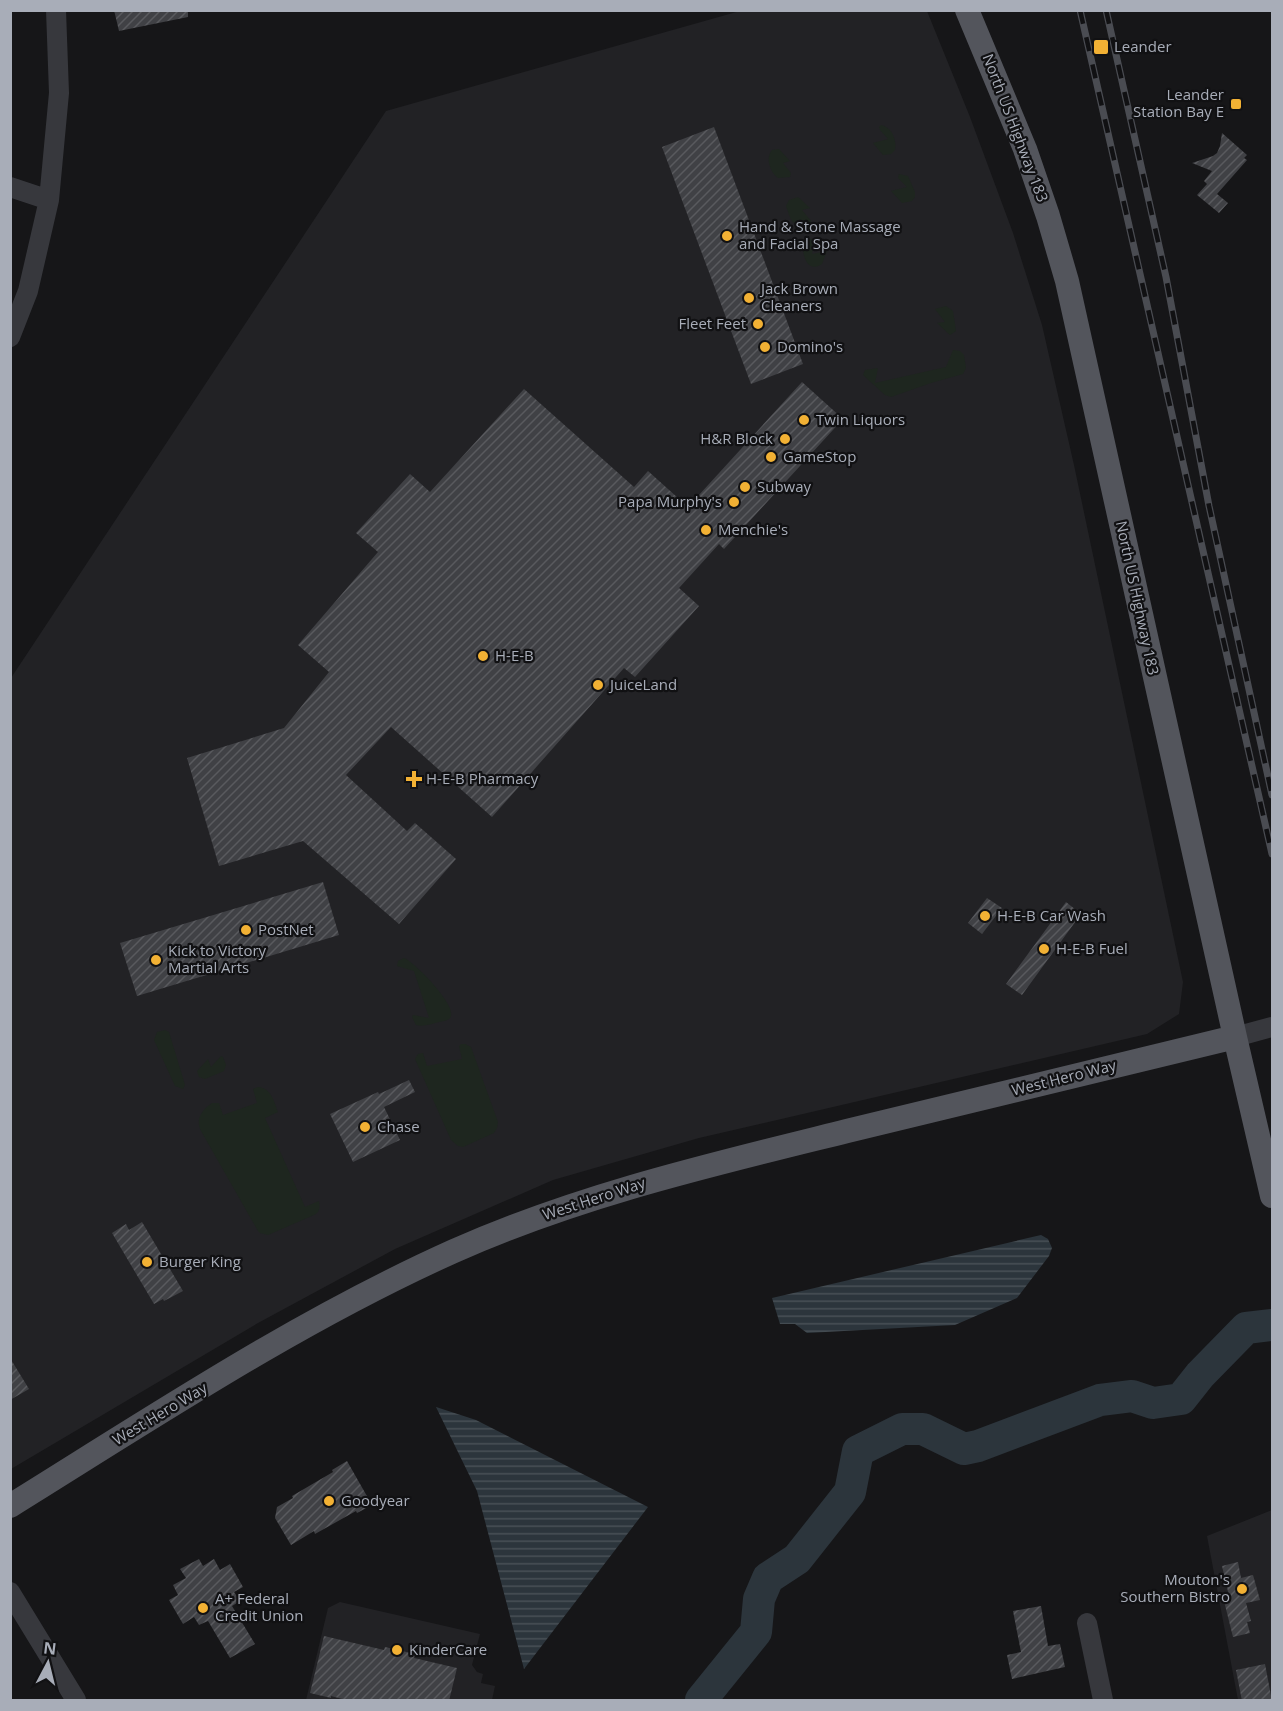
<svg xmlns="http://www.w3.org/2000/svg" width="1283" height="1711" font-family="'Open Sans',sans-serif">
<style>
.built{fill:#222225}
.green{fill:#1e261f}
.water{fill:url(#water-rules)}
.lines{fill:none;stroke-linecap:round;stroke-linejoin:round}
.river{stroke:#2c353c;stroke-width:32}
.building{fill:url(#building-hatch)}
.minor{stroke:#37383d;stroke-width:20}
.major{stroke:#53555c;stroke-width:24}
.rail-casing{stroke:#4a4c52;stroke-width:7}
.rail{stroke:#111113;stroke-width:4.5;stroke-dasharray:14;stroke-linecap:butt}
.poi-dot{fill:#f2b134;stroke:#111113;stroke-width:2}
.labels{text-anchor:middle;stroke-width:4.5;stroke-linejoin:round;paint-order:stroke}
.poi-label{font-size:15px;fill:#a8adb8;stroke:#111113;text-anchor:start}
.street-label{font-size:15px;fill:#a8adb8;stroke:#111113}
</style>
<defs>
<pattern id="water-rules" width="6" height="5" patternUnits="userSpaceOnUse" patternTransform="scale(1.5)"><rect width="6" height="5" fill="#2c353c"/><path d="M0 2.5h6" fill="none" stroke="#485056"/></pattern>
<pattern id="building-hatch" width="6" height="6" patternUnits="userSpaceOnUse" patternTransform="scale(1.5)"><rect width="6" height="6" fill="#404145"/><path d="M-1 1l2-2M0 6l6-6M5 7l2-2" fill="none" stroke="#595a5e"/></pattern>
</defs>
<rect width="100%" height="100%" fill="#161618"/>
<!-- built -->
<path class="built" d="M 740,11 L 927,11 L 970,117 L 1013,233 L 1042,325 L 1074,465 L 1183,982 L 1179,1014 L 1147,1034 L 699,1138 L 553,1180 L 395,1249 L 258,1323 L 11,1469 L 11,678 L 386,111 Z
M 1272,1510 L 1272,1700 L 1238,1700 L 1207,1536 Z
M 340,1602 L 480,1634 L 472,1665 L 477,1672 L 483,1674 L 481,1683 L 495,1686 L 492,1700 L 306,1700 L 328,1608 Z"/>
<!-- green -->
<path class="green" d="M 881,125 C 892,127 897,140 895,150 L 891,154 L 883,155 L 873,143 L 888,139 L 880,130 L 879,127 Z
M 779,149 L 790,161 L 783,163 L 791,173 L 790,177 L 778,178 C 770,172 765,158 772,150 Z
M 899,174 L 908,176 L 915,192 L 915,197 L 912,201 L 902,203 L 891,191 L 907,187 L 898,178 Z
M 798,197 L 810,208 L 802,210 L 811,221 L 811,224 C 791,228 792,222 786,206 L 789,200 Z
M 810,239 L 815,240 L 812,254 L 827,251 L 822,264 C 807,274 802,255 803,243 Z
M 946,306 L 953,311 L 956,331 L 950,335 L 937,323 L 945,322 L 935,309 Z
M 953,350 L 960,351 L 964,355 L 966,368 L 963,374 L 931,383 L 891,397 L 885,395 L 863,375 L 865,370 L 878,368 L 875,383 L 946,367 Z
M 404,958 C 415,962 455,1004 451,1016 C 449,1021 444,1021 439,1022 C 431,1024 423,1027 416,1025 L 412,1017 L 413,1015 L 429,1018 L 414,971 L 397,966 L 398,961 Z
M 165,1030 L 169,1032 L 185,1085 L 183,1089 L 175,1086 L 154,1040 L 157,1032 Z
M 461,1044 L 465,1044 L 471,1047 L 498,1122 L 497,1128 L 494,1133 L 463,1147 L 458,1146 L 451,1140 L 415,1059 L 418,1054 L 423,1053 L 427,1066 L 462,1059 L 459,1046 Z
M 221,1056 L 223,1057 L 226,1065 L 224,1071 L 205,1079 L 199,1077 L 197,1071 L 208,1059 L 211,1067 Z
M 258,1087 C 271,1088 274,1101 278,1112 L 265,1118 L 305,1207 L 319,1201 C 320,1207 320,1212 314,1215 L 268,1235 L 260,1233 L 258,1231 L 201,1131 C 195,1119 202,1110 212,1103 L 219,1103 L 223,1115 L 257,1103 L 253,1089 Z"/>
<!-- water -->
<path class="water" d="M 1041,1235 L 1048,1239 L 1052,1248 L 1049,1256 L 1017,1298 L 955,1325 L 807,1333 L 795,1324 L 780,1324 L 772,1298 Z
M 436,1407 L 476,1420 L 648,1507 L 524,1669 L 477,1491 Z"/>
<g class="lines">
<!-- river -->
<path class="river" d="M 701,1700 L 756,1632 L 759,1599 L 768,1578 L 797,1559 L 850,1492 L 858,1451 L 902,1429 L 923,1429 L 964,1449 L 978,1446 L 1100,1400 L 1132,1396 L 1153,1403 L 1181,1399 L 1200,1375 L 1246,1328 L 1272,1325"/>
</g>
<!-- building -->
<path class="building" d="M 114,10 L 188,10 L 188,17 L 119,31 Z
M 714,127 L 803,364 L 751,384 L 662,147 Z
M 1222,133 L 1247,155 L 1244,158 L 1247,160 L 1217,194 L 1228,203 L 1219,213 L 1197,195 L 1207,184 L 1204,181 L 1212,171 L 1192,163 L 1213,156 L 1217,153 L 1220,146 Z
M 802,382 L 843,419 L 724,549 L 719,544 L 679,588 L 699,606 L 635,677 L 624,668 L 492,817 L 391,727 L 346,775 L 407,831 L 415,823 L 456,859 L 399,924 L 303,841 L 219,866 L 187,758 L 284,728 L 329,672 L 298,645 L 378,552 L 356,533 L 410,474 L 430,492 L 524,389 L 634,487 L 648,471 L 688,507 Z
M 323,882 L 339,935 L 137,996 L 120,943 Z
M 987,898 L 1002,908 L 982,934 L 968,923 Z
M 1066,902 L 1081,914 L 1022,995 L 1006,984 Z
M 409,1080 L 415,1092 L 384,1107 L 400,1140 L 353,1162 L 330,1114 L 378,1092 L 379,1094 Z
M 142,1222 L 183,1291 L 164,1301 L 163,1299 L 154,1304 L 112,1233 L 126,1224 L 129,1230 Z
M 10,1358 L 29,1389 L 10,1400 Z
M 347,1461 L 372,1505 L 357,1513 L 356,1511 L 315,1534 L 314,1531 L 291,1545 L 275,1518 L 277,1507 L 293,1498 L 292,1496 L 333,1472 L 332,1470 Z
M 199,1559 L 203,1566 L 214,1559 L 220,1570 L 230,1564 L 243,1587 L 234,1592 L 240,1601 L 232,1606 L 255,1644 L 230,1658 L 208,1621 L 199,1625 L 194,1617 L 183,1624 L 169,1600 L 178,1595 L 173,1585 L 186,1578 L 180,1569 Z
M 1238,1562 L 1241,1578 L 1253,1575 L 1260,1600 L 1246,1603 L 1251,1621 L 1247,1622 L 1250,1633 L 1233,1637 L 1224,1601 L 1230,1600 L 1222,1566 Z
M 1041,1606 L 1048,1646 L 1060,1644 L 1065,1667 L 1012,1679 L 1007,1655 L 1021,1652 L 1013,1611 Z
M 324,1636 L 384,1650 L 385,1647 L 415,1654 L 414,1658 L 457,1668 L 449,1701 L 350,1701 L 331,1696 L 331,1698 L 310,1693 Z
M 1265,1664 L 1272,1701 L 1242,1701 L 1236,1670 Z"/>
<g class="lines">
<!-- minor -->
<path class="minor" d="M 10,187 L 49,200
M 10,337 L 28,291 L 49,200 L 59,93 L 56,10
M 1235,1037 L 1272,1027
M 10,1592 L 76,1700
M 1087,1623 L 1103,1700"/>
<!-- major -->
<path class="major" d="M 967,10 L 1025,149 L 1048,216 L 1067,281 L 1235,1037 L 1272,1196
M 10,1506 C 155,1416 298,1321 454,1251 C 580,1195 714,1164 847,1131 C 976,1100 1105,1068 1235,1037"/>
<defs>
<path id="rail" d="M 1080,10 L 1272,854
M 1106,10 L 1166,277 L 1209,506 L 1272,795"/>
</defs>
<!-- rail casing -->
<use href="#rail" class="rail-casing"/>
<!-- rail -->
<use href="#rail" class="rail"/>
</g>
<!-- markers -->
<g class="poi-dot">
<rect x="1093" y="39" width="16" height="16" rx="3"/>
<rect x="1230" y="98" width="12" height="12" rx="3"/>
<circle cx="727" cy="236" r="6"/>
<circle cx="749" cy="298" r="6"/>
<circle cx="758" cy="324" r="6"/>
<circle cx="765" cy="347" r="6"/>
<circle cx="804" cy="420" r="6"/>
<circle cx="785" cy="439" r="6"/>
<circle cx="771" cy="457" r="6"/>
<circle cx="745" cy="487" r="6"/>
<circle cx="734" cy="502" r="6"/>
<circle cx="706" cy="530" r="6"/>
<circle cx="483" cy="656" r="6"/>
<circle cx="598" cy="685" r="6"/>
<path d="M411 770h6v6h6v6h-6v6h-6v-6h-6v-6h6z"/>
<circle cx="985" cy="916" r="6"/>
<circle cx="246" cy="930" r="6"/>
<circle cx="1044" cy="949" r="6"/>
<circle cx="156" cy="960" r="6"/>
<circle cx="365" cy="1127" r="6"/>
<circle cx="147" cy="1262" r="6"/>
<circle cx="329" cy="1501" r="6"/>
<circle cx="1242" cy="1589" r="6"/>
<circle cx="203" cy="1608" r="6"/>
<circle cx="397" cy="1650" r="6"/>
</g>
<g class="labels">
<!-- poi labels -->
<g class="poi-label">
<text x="1114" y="52">Leander</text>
<text x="1224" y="100" text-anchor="end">Leander<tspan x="1224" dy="17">Station Bay E</tspan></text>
<text x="739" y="232">Hand &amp; Stone Massage<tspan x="739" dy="17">and Facial Spa</tspan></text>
<text x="761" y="294">Jack Brown<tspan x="761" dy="17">Cleaners</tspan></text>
<text x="746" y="329" text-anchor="end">Fleet Feet</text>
<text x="777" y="352">Domino's</text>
<text x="816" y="425">Twin Liquors</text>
<text x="773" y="444" text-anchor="end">H&amp;R Block</text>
<text x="783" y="462">GameStop</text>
<text x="757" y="492">Subway</text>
<text x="722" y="507" text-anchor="end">Papa Murphy's</text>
<text x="718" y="535">Menchie's</text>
<text x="495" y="661">H-E-B</text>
<text x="610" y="690">JuiceLand</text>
<text x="426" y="784">H-E-B Pharmacy</text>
<text x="997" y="921">H-E-B Car Wash</text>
<text x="258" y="935">PostNet</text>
<text x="1056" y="954">H-E-B Fuel</text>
<text x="168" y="956">Kick to Victory<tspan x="168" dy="17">Martial Arts</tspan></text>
<text x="377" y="1132">Chase</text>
<text x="159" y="1267">Burger King</text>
<text x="341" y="1506">Goodyear</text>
<text x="1230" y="1585" text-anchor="end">Mouton's<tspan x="1230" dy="17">Southern Bistro</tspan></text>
<text x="215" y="1604">A+ Federal<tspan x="215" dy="17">Credit Union</tspan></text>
<text x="409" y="1655">KinderCare</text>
</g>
<!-- street labels -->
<g class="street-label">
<text transform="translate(1015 128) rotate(69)" y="5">North US Highway 183</text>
<text transform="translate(1137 598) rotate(78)" y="5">North US Highway 183</text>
<text transform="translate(1064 1078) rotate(-14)" y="5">West Hero Way</text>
<text transform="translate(594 1199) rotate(-18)" y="5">West Hero Way</text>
<text transform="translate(160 1414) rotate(-31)" y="5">West Hero Way</text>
</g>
</g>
<!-- border -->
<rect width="1283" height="1711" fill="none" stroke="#a8adb8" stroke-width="24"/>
<!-- north arrow -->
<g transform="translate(48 1663) rotate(7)" stroke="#111113" stroke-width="4.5" paint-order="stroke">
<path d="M0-4.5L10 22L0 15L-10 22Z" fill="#a8adb8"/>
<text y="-9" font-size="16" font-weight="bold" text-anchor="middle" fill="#a8adb8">N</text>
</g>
</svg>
